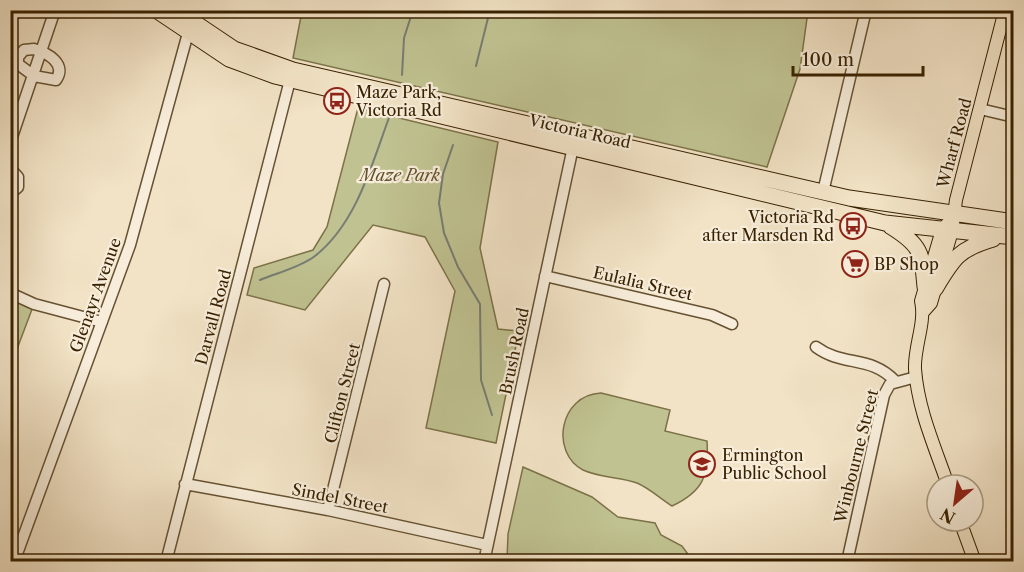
<svg xmlns="http://www.w3.org/2000/svg" width="1024" height="572" font-family="'Libre Caslon Text',serif">
<style>
.green{fill:#c0c291;stroke:#7c7248;stroke-width:1.5}
.lines{fill:none;stroke-linecap:round;stroke-linejoin:round}
.stream{stroke:#777d73;stroke-width:2}
.minor-casing{stroke:#665232;stroke-width:13}
.major-casing{stroke:#382100;stroke-width:14}
.highway-casing{stroke:#382100;stroke-width:17}
.minor{stroke:#f7edda;stroke-width:10}
.major{stroke:#f2e3c6;stroke-width:12}
.highway{stroke:#f2e3c6;stroke-width:15}
.labels{text-anchor:middle;stroke-width:4.5;stroke-linejoin:round;paint-order:stroke}
.poi-label{font-size:16px;fill:#382100;stroke:#f7edda;text-anchor:start}
.street-label{font-size:16px;fill:#382100;stroke:#f7edda}
.park-label{font-size:16px;font-style:italic;fill:#61512c;stroke:#f7edda}
</style>
<rect width="100%" height="100%" fill="#f2e3c6"/>
<filter id="stains"><feTurbulence type="fractalNoise" baseFrequency=".00333" numOctaves="4"/><feColorMatrix values="0 0 0 0 .2 0 0 0 0 .09 0 0 0 0 .02 0 0 0 .5 -.17"/></filter>
<radialGradient id="worn" r=".72"><stop offset=".6" stop-color="#630" stop-opacity="0"/><stop offset="1" stop-color="#630" stop-opacity=".3"/></radialGradient>
<!-- green -->
<path class="green" d="M 302,11 L 808,10 L 808,11 L 800,69 L 767,167 L 293,58 Z
M 358,108 L 498,142 L 480,248 L 498,329 L 519,331 L 496,443 L 426,428 L 455,291 L 425,237 L 373,225 L 305,310 L 247,295 L 254,268 L 313,250 L 327,227 Z
M 11,293 L 34,304 L 11,365 Z
M 601,393 L 670,410 L 665,431 L 707,441 C 709,475 704,491 672,506 C 661,499 649,488 637,483 C 621,477 600,478 583,470 C 550,453 559,395 601,393 Z
M 523,467 L 592,497 L 618,517 L 655,523 L 661,535 L 682,546 L 693,561 L 507,561 L 508,534 Z"/>
<g class="lines">
<!-- stream -->
<path class="stream" d="M 476,66 L 490,10
M 402,75 L 404,38 L 413,10
M 453,145 L 443,174 L 439,203 L 444,233 L 458,267 L 480,304 L 481,380 L 492,415
M 260,280 C 277,273 301,267 315,256 C 357,223 372,163 390,115"/>
<defs>
<path id="minor" d="M 34,49 C 48,53 67,64 56,80 L 34,76 L 18,64 L 18,57 L 24,50 Z
M 980,109 L 1014,117
M 10,143 L 55,10
M 10,168 L 18,177 L 18,187 L 10,194
M 823,192 L 866,10
M 545,276 L 712,315 L 732,324
M 10,293 L 34,304 L 102,322
M 816,347 C 843,367 871,355 895,381
M 185,484 L 328,510 L 487,545
M 328,510 L 384,284
M 14,562 L 130,245 L 188,33
M 166,562 L 290,80
M 484,562 L 573,147
M 847,562 L 884,395 L 890,384 L 916,377"/>
<path id="major" d="M 947,224 L 942,230 L 921,301 C 926,323 914,346 915,369 C 918,410 935,447 948,485
M 923,312 L 931,303 L 952,231 L 956,200 L 1005,10
M 960,521 L 975,562"/>
<path id="highway" d="M 156,10 L 229,59 L 275,76 L 885,223 L 1014,237
M 176,10 L 234,49 L 293,70 L 849,198 L 1014,222
M 890,226 C 921,245 922,252 925,287
M 935,289 C 953,259 958,249 993,239"/>
</defs>
<!-- minor casing -->
<use href="#minor" class="minor-casing"/>
<!-- major casing -->
<use href="#major" class="major-casing"/>
<!-- highway casing -->
<use href="#highway" class="highway-casing"/>
<!-- minor -->
<use href="#minor" class="minor"/>
<!-- major -->
<use href="#major" class="major"/>
<!-- highway -->
<use href="#highway" class="highway"/>
</g>
<!-- icons -->
<defs>
<symbol id="bus-ring" viewBox="-11 -11 22 22"><circle r="9.5" fill="#f7edda" stroke="#8f2418" stroke-width="1.5"/><path d="M-5-6H5V4H4V6H2V4H-2V6H-4V4H-5ZM-3.5-4V0h7V-4ZM-3.5 1.2v1.5H-2V1.2ZM2 1.2v1.5H3.5V1.2Z" fill="#8f2418"/></symbol>
<symbol id="supermarket-ring" viewBox="-11 -11 22 22"><circle r="9.5" fill="#f7edda" stroke="#8f2418" stroke-width="1.5"/><path d="M-6-5.5h2.5l.6 2H6L4.5 2H-2.5L-4.4-4H-6ZM-1.5 3.2a1.3 1.3 0 1 0 .1 0ZM3 3.2a1.3 1.3 0 1 0 .1 0Z" fill="#8f2418"/></symbol>
<symbol id="school-ring" viewBox="-11 -11 22 22"><circle r="9.5" fill="#f7edda" stroke="#8f2418" stroke-width="1.5"/><path d="M0-5L7-2L0 1L-7-2ZM-4 1L0 2.5L4 1V4Q0 6-4 4Z" fill="#8f2418"/></symbol>
</defs>
<g fill-rule="evenodd">
<use href="#bus-ring" x="322" y="86" width="30" height="30"/>
<use href="#bus-ring" x="838" y="211" width="30" height="30"/>
<use href="#supermarket-ring" x="840" y="249" width="30" height="30"/>
<use href="#school-ring" x="687" y="449" width="30" height="30"/>
</g>
<g class="labels">
<!-- poi labels -->
<g class="poi-label">
<text x="356" y="98">Maze Park,<tspan x="356" dy="18">Victoria Rd</tspan></text>
<text x="834" y="223" text-anchor="end">Victoria Rd<tspan x="834" dy="18">after Marsden Rd</tspan></text>
<text x="874" y="270">BP Shop</text>
<text x="722" y="461">Ermington<tspan x="722" dy="18">Public School</tspan></text>
</g>
<!-- street labels -->
<g class="street-label">
<text transform="translate(580 131) rotate(13)" y="6">Victoria Road</text>
<text transform="translate(954 143) rotate(-75)" y="6">Wharf Road</text>
<text transform="translate(643 283) rotate(13)" y="6">Eulalia Street</text>
<text transform="translate(95 295) rotate(-70)" y="6">Glenayr Avenue</text>
<text transform="translate(213 317) rotate(-75)" y="6">Darvall Road</text>
<text transform="translate(514 351) rotate(-78)" y="6">Brush Road</text>
<text transform="translate(342 393) rotate(-76)" y="6">Clifton Street</text>
<text transform="translate(856 456) rotate(-76)" y="6">Winbourne Street</text>
<text transform="translate(340 498) rotate(11)" y="6">Sindel Street</text>
</g>
<!-- park labels -->
<g class="park-label">
<text x="400" y="181">Maze Park</text>
</g>
</g>
<!-- margin -->
<rect width="1024" height="572" fill="none" stroke="#f2e3c6" stroke-width="36"/>
<rect x="12" y="12" width="1000" height="548" fill="none" stroke="#382100" stroke-width="3"/>
<rect x="18" y="18" width="988" height="536" fill="none" stroke="#382100" stroke-width="1.5"/>
<!-- north arrow -->
<g transform="translate(955 503) rotate(209)"><circle r="28" fill="#f7edda" stroke="#ab9b83" stroke-width="1.5"/>
<path d="M0-4.5L10 22L0 15L-10 22Z" fill="#8f2418"/>
<text y="-9" font-size="16" font-weight="bold" text-anchor="middle" fill="#382100">N</text>
</g>
<!-- scale -->
<path d="M793 66v9h130v-9" fill="none" stroke="#382100" stroke-width="3"/>
<text x="802" y="66" font-size="18" fill="#382100" stroke="#f7edda" stroke-width="4.5" paint-order="stroke">100 m</text>
<rect width="100%" height="100%" filter="url(#stains)"/>
<rect width="100%" height="100%" fill="url(#worn)"/>
</svg>
